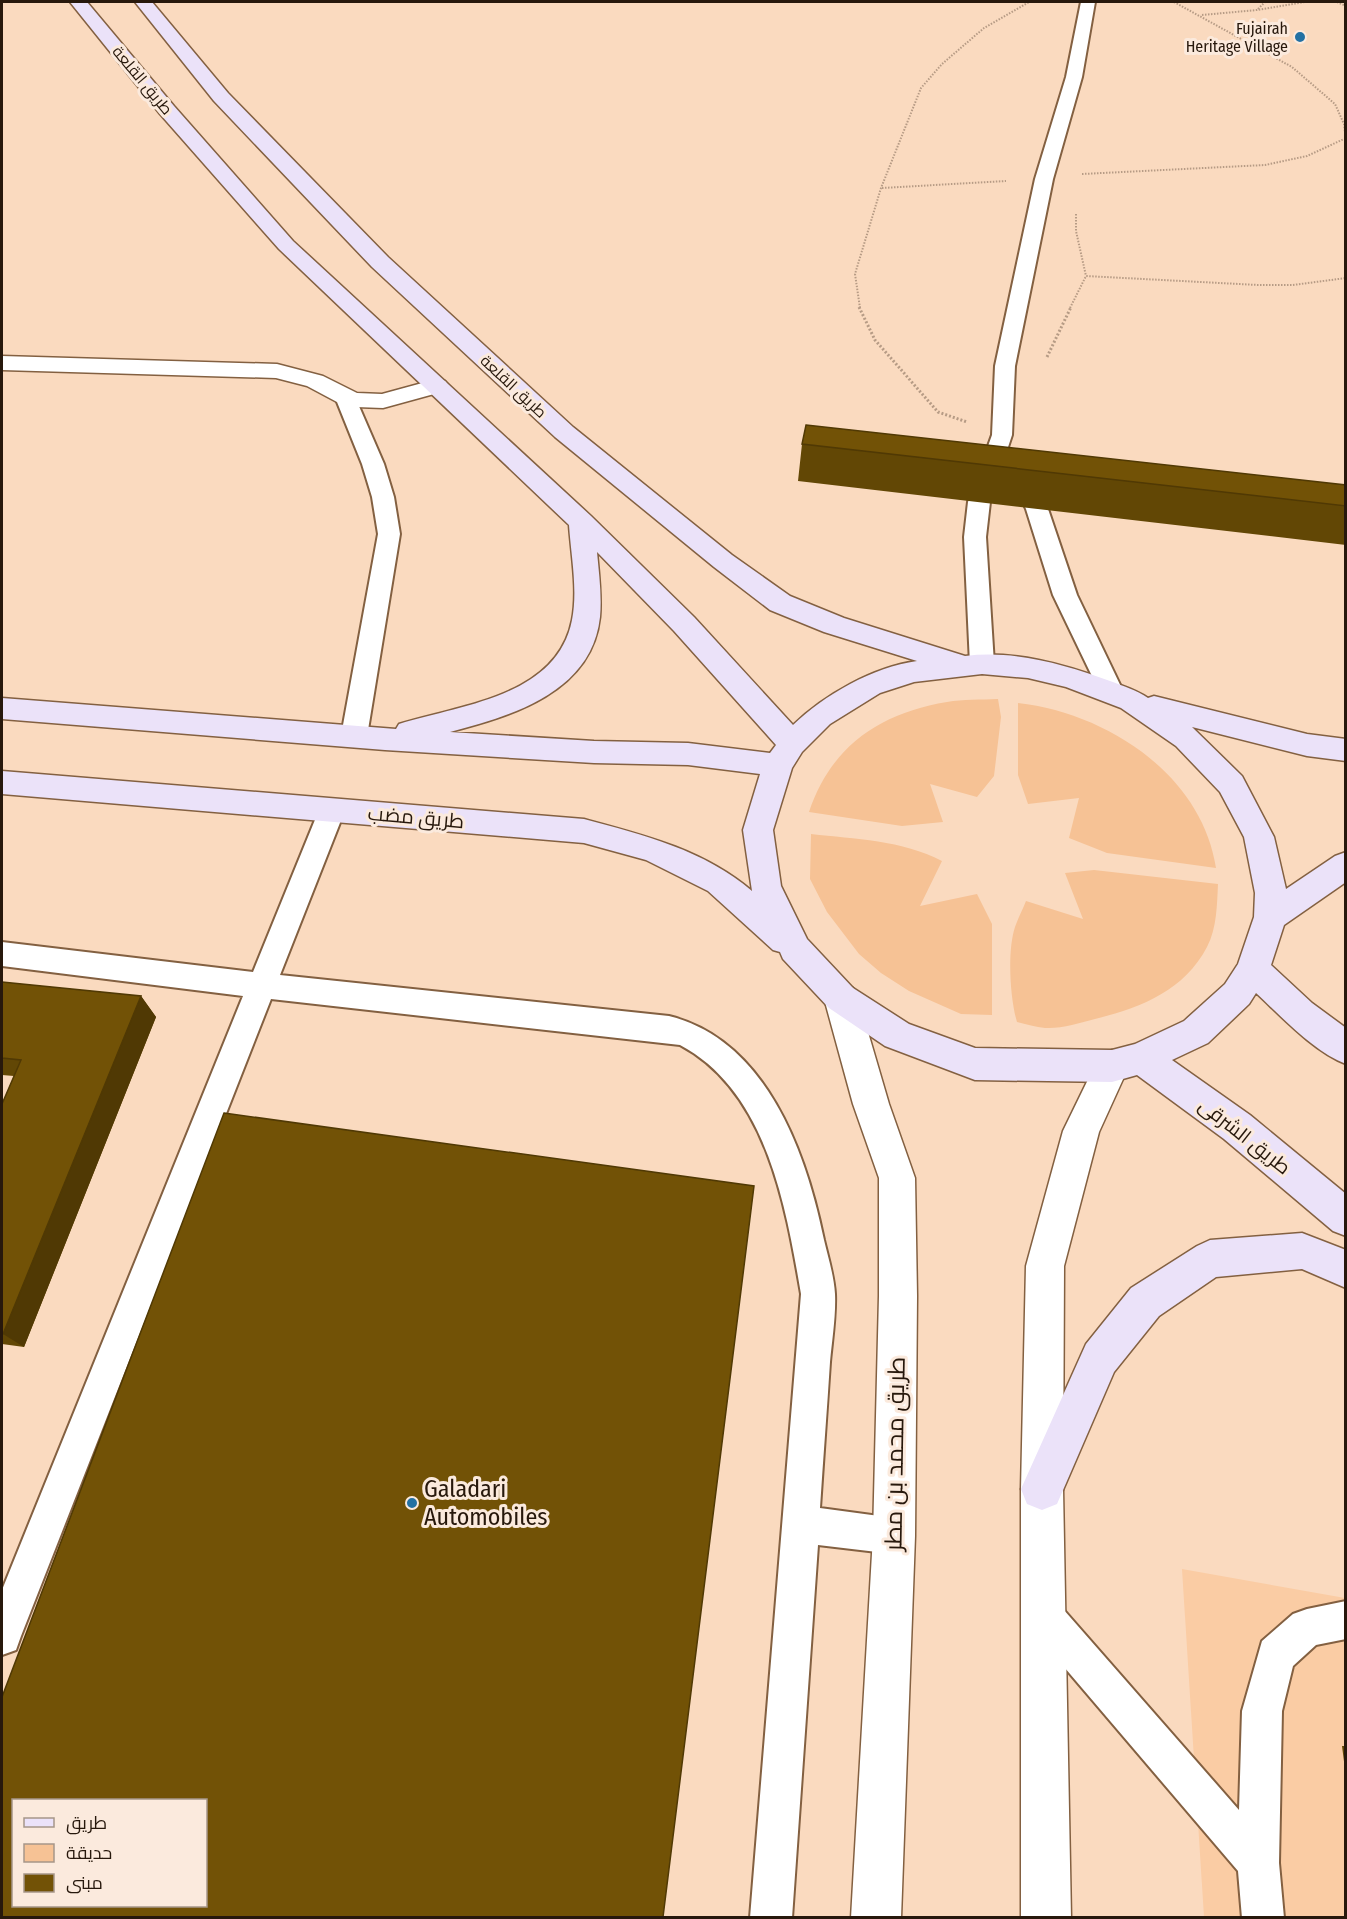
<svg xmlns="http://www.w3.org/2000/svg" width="1347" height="1919" font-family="'Fira Sans Condensed',Cairo,sans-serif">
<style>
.built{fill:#facca4}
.green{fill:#f6c295}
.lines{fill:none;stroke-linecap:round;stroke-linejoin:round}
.service-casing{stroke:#836041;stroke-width:4}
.minor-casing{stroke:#836041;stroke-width:3}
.tertiary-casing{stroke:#836041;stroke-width:3}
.secondary-casing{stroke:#836041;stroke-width:3}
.path-far1{stroke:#b69b85;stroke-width:2;stroke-dasharray:1.5 1.5;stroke-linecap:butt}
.path{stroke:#b69b85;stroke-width:3;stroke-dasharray:2 2;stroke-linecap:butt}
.service{fill:#fff;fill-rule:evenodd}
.minor{fill:#fff;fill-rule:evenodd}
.tertiary{fill:#fff;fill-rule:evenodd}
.secondary{fill:#ebe2f9;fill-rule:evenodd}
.wall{fill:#624705}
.shaded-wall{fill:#503904}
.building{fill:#725206;stroke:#503904;stroke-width:1.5;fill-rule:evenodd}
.poi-dot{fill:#2371a3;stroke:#fbeadd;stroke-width:2}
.labels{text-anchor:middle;stroke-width:6;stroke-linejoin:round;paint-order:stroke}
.far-poi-label{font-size:16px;fill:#27180c;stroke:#fbeadd;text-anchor:end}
.far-street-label{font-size:16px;fill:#27180c;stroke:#fbeadd}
.street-label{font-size:20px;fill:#27180c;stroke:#fbeadd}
.near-street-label{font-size:24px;fill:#27180c;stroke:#fbeadd}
.near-poi-label{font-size:24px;fill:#27180c;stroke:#fbeadd;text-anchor:start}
</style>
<rect width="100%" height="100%" fill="#fadabf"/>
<!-- built -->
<path class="built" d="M 1182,1569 L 1345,1598 L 1345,1917 L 1204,1917 Z"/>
<!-- green -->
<path class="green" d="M 998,699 L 1001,717 L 994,776 L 977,797 L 930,784 L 943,822 L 902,826 L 809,812 C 831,746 880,713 947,702 C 963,699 981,700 998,699 Z
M 1018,703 C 1107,713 1202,775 1216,868 L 1107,853 L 1069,838 L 1079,798 L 1028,804 L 1018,775 Z
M 811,834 C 855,839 902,840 942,861 L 920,906 L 977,894 L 992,924 L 992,1015 L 961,1014 L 909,991 L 881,973 L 859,954 L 827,912 L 810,879 Z
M 1094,870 L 1218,884 C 1217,904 1217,928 1207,947 C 1184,991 1140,1008 1095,1019 C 1079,1023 1061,1029 1045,1028 C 1036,1027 1026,1024 1017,1022 C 1010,999 1007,951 1015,927 C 1018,918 1023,909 1026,901 L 1083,919 L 1065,873 Z"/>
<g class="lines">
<defs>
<path id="service" d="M 1081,2 L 1095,2 L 1082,77 L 1053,179 L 1015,366 L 1012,435 L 990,502 L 986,537 L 994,664 L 991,670 L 982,673 L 973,670 L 970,664 L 964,537 L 968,502 L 992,435 L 995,366 L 1035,179 L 1066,77 Z
M 345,391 L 352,393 L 355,397 L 384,464 L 394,497 L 400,534 L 367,736 L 363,743 L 354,745 L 345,743 L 341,736 L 378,534 L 372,497 L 362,464 L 335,397 L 338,393 Z
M 1021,467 L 1029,469 L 1032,474 L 1048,509 L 1077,595 L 1124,693 L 1121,699 L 1112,702 L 1103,699 L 1053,595 L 1026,509 L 1010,474 L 1013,469 Z
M 332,800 L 341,803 L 345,810 L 280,975 L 669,1016 C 766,1040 806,1152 824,1240 C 828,1257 834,1276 835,1294 C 836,1316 832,1340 830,1362 C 827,1411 823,1459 820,1508 L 894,1518 L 907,1523 L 912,1536 L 907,1549 L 894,1554 L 818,1545 L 792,1918 L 750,1918 L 801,1294 C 786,1207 767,1091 680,1045 L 271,999 L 21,1636 L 16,1650 L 2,1655 L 2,1590 L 243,996 L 2,966 L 2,942 L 253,972 L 319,810 L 323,803 Z
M 1043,1595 L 1056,1601 L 1239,1810 L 1242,1711 L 1262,1641 L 1293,1614 L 1307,1609 L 1346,1601 L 1346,1639 L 1316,1645 L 1293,1666 L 1282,1711 L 1279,1863 L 1284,1918 L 1242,1918 L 1238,1871 L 1030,1627 L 1024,1614 L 1030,1601 Z"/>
<path id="minor" d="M 2,356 L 277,364 L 323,376 L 357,393 L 382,394 L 437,379 L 445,381 L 449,386 L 445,391 L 383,408 L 356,407 L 337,402 L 307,386 L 276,378 L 2,370 Z"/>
<path id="tertiary" d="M 841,983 L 853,988 L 858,998 L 889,1104 L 915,1178 L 917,1296 L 915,1536 L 901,1918 L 851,1918 L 873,1536 L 879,1296 L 879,1178 L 853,1104 L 824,998 L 829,988 Z
M 1112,1050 L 1124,1055 L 1129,1066 L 1099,1132 L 1064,1266 L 1063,1489 L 1071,1918 L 1021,1918 L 1021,1489 L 1026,1266 L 1063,1131 L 1100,1055 Z"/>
<path id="secondary" d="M 70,2 L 87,2 L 174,106 L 293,241 L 591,516 L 694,617 L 793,725 C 824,695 873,667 917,661 L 824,632 L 770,610 L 714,567 L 555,437 L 372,267 L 214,101 L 135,2 L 152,2 L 228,93 L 388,257 L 573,427 L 732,555 L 790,596 L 844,618 L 965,656 C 1014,650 1064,664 1110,681 C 1123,686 1137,690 1148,698 L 1154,696 L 1307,734 L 1346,739 L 1346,761 L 1307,756 L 1192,727 L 1242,776 L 1274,837 L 1286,889 L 1335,856 L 1346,852 L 1346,882 L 1284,925 L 1271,965 L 1312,1003 L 1346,1028 L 1346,1064 C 1314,1052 1281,1016 1256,993 L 1249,1004 L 1208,1043 L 1172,1060 L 1250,1115 L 1346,1194 L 1346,1236 L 1333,1231 L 1224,1139 L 1137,1075 L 1112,1082 L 975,1080 L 885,1046 L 829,1008 L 783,959 L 780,952 L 773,950 L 708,891 L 646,860 L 584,843 L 2,794 L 2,771 L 584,819 C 644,835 704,850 752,891 L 743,830 L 760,774 L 688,765 L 594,763 L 385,750 L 2,719 L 2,698 L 396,729 L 399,724 C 460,705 557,697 572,620 C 578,590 571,555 569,525 L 279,249 L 160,114 ZM 597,552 L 674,631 L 776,745 L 770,753 L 688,743 L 594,741 L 450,732 C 512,716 592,692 600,617 C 602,596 599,574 597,552 ZM 982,674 L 1028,678 L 1066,687 L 1121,708 L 1176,746 L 1220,792 L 1244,837 L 1255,893 L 1254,917 L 1238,964 L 1225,984 L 1184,1021 L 1135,1044 L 1112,1050 L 975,1048 L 909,1024 L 853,988 L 807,939 L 781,886 L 773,830 L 792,768 L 802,752 L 830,724 L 880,693 L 914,682 Z
M 1302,1233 L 1346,1250 L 1346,1288 L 1302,1269 L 1216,1277 L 1159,1316 L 1114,1372 L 1057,1504 L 1042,1510 L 1027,1504 L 1021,1489 L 1086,1344 L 1131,1288 L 1197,1246 L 1210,1240 Z"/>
</defs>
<!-- service casing -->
<use href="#service" class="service-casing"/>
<!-- minor casing -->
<use href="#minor" class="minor-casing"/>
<!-- tertiary casing -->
<use href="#tertiary" class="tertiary-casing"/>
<!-- secondary casing -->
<use href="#secondary" class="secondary-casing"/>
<!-- path-far1 -->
<path class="path-far1" d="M 1174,2 L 1292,67 L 1335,104 L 1344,124 L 1346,141
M 1337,2 L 1346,6
M 1258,9 L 1265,2
M 1202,15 L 1257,10 L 1305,2
M 1082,174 L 1265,165 L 1307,156 L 1344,139
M 882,188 L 1006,181
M 1076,214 L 1076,231 L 1086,276
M 860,308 L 855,274 L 881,188 L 921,88 L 942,64 L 984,28 L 1029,2
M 1070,308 L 1086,276 L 1258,285 L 1293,285 L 1346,278"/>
<!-- path -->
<path class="path" d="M 859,307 L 875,340 L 938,412 L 967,422
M 1047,357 L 1071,307"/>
<!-- service -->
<use href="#service" class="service"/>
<!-- minor -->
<use href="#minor" class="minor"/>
<!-- tertiary -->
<use href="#tertiary" class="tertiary"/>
<!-- secondary -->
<use href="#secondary" class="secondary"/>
</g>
<!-- wall -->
<path class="wall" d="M 802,444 L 1346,485 L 1346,545 L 798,481 Z
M 2,982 L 141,996 L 156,1017 L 24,1347 L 2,1344 L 2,1104 L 14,1076 L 2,1075 Z
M 1342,1746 L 1346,1746 L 1346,1777 Z"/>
<!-- shaded-wall -->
<path class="shaded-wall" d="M 141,996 L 156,1017 L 24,1347 L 3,1334 Z"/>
<!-- building -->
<path class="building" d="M 806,425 L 1346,485 L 1346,506 L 802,444 Z
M 2,982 L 141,996 L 3,1334 L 2,1334 L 2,1104 L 21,1060 L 2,1058 Z
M 224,1113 L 754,1186 L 663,1917 L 2,1917 L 2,1697 ZM 14,1800 L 206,1800 L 206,1905 L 14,1905 Z"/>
<!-- markers -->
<g class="poi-dot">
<circle cx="1300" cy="37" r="6"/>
<circle cx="412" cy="1503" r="6"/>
</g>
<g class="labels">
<!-- far-poi labels -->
<g class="far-poi-label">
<text x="1288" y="34">Fujairah<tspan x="1288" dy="18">Heritage Village</tspan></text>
</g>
<!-- far-street labels -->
<g class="far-street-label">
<text transform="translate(143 80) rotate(50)" y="6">طريق القلعة</text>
<text transform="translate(514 386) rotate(43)" y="6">طريق القلعة</text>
</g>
<!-- street labels -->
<g class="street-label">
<text transform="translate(416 817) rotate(5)" y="7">طريق مضب</text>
<text transform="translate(1245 1136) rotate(38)" y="7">طريق الشرقى</text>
</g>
<!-- near-street labels -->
<g class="near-street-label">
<text transform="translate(895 1454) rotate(-89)" y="8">طريق محمد بن مطر</text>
</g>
<!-- near-poi labels -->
<g class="near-poi-label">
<text x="424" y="1497">Galadari<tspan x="424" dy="28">Automobiles</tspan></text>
</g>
</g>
<!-- border -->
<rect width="1347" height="1919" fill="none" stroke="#27180c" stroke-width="6"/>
<!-- legend -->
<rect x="12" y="1799" width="195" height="108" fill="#fbeadd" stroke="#a69689" stroke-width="1.5"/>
<rect x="24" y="1818" width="30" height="9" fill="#ebe2f9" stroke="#a69689" stroke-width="1.5"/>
<text x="66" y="1829" font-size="18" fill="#27180c">طريق</text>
<rect x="24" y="1844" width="30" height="18" fill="#f6c295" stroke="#a69689" stroke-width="1.5"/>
<text x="66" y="1859" font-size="18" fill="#27180c">حديقة</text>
<rect x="24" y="1874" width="30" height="18" fill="#725206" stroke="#a69689" stroke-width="1.5"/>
<text x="66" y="1889" font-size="18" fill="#27180c">مبنى</text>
</svg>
